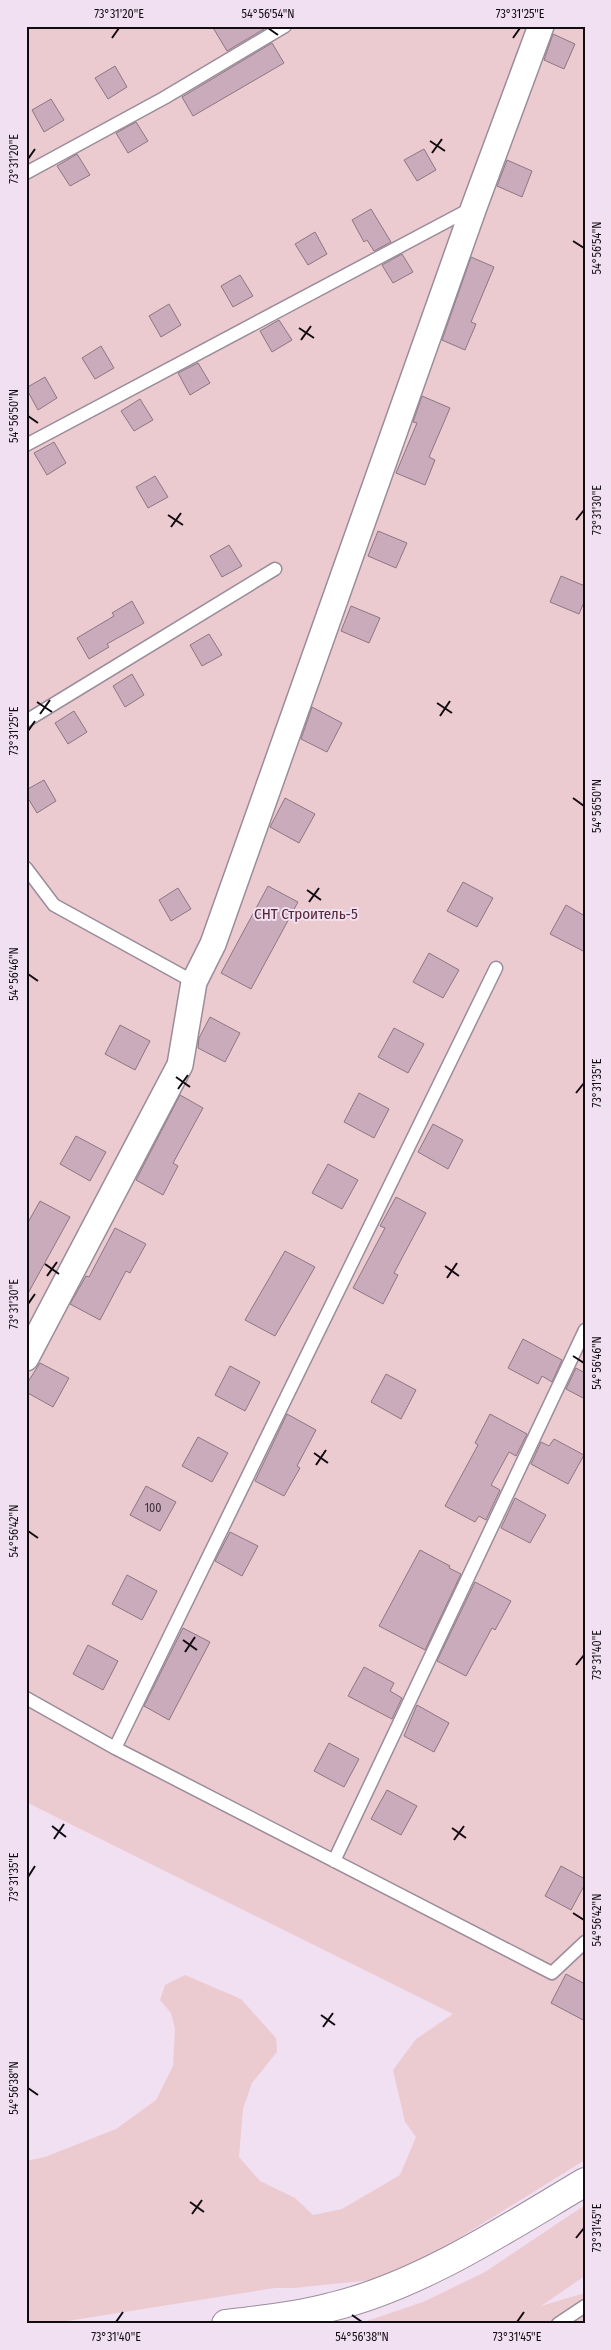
<svg xmlns="http://www.w3.org/2000/svg" width="611" height="2350" font-family="'Fira Sans Condensed',sans-serif">
<style>
.green{fill:#eccbd0}
.building{fill:#caabbb;stroke:#8b7781}
.lines{fill:none;stroke-linecap:round;stroke-linejoin:round}
.lane-casing{stroke:#9b8c9c;stroke-width:15}
.street-casing{stroke:#9b8c9c;stroke-width:28}
.secondary-casing{stroke:#9b8c9c;stroke-width:30}
.lane{stroke:#fff;stroke-width:12}
.street{stroke:#fff;stroke-width:25}
.secondary{stroke:#fff;stroke-width:28}
.ticks{fill:none;stroke:#110c12;stroke-width:2}
.labels{text-anchor:middle;stroke-width:4;stroke-linejoin:round;paint-order:stroke}
.number-label{font-size:12px;fill:#3f343c}
.park-label{font-size:15px;fill:#562631;stroke:#f1e0f2}
.neatline{fill:none;stroke:#110c12;stroke-width:2}
.ticks-label{font-size:12px;text-anchor:middle;fill:#110c12}
</style>
<rect width="100%" height="100%" fill="#f1e0f2"/>
<!-- green -->
<path class="green" d="M 26,26 L 585,26 L 585,2160 L 427,2258 L 382,2279 L 294,2288 L 275,2288 L 49,2324 L 26,2324 L 26,2161 L 45,2157 L 116,2129 L 156,2100 L 173,2066 L 175,2029 L 171,2013 L 160,2000 L 165,1985 L 185,1975 L 241,1999 L 276,2038 L 277,2052 L 252,2083 L 243,2109 L 239,2157 L 260,2181 L 295,2198 L 313,2215 L 342,2209 L 400,2175 L 416,2137 L 405,2122 L 393,2070 L 416,2039 L 453,2014 L 26,1802 Z
M 585,2205 L 585,2276 L 541,2306 L 585,2293 L 585,2324 L 358,2324 L 423,2302 L 485,2272 Z"/>
<!-- building -->
<path class="building" d="M 212,26 L 262,26 L 264,29 L 227,51 Z
M 553,34 L 575,44 L 564,69 L 544,60 Z
M 272,43 L 284,63 L 193,116 L 182,97 Z
M 115,66 L 127,87 L 108,99 L 95,78 Z
M 51,99 L 64,120 L 44,132 L 32,110 Z
M 136,122 L 148,141 L 128,153 L 116,133 Z
M 424,149 L 436,170 L 417,181 L 404,160 Z
M 77,154 L 90,175 L 70,186 L 57,166 Z
M 507,160 L 532,171 L 522,197 L 497,186 Z
M 371,209 L 391,242 L 374,251 L 367,240 L 364,242 L 352,220 Z
M 315,232 L 327,254 L 308,265 L 295,244 Z
M 402,254 L 413,272 L 393,283 L 382,265 Z
M 471,257 L 494,267 L 471,322 L 476,324 L 465,350 L 442,340 Z
M 240,275 L 253,296 L 233,307 L 221,286 Z
M 169,304 L 181,325 L 161,337 L 149,316 Z
M 279,320 L 292,340 L 272,352 L 260,331 Z
M 101,346 L 114,368 L 95,379 L 82,358 Z
M 198,363 L 210,383 L 190,395 L 178,373 Z
M 45,377 L 57,398 L 38,410 L 26,388 Z
M 422,396 L 450,408 L 429,457 L 435,460 L 425,485 L 396,473 L 417,423 L 413,422 Z
M 140,399 L 153,420 L 134,431 L 121,411 Z
M 54,442 L 66,463 L 47,475 L 34,453 Z
M 155,476 L 168,497 L 148,508 L 136,487 Z
M 378,531 L 407,543 L 396,568 L 368,556 Z
M 229,545 L 242,566 L 222,577 L 210,556 Z
M 561,576 L 585,586 L 585,600 L 579,614 L 550,602 Z
M 132,601 L 144,623 L 107,644 L 109,647 L 89,659 L 77,638 L 114,616 L 112,613 Z
M 351,606 L 380,618 L 369,643 L 341,631 Z
M 209,634 L 222,655 L 202,666 L 190,645 Z
M 132,674 L 144,695 L 125,707 L 113,686 Z
M 312,707 L 342,723 L 327,752 L 301,739 Z
M 74,711 L 87,732 L 68,744 L 55,723 Z
M 44,780 L 56,801 L 37,813 L 26,795 L 26,790 Z
M 285,798 L 315,814 L 299,843 L 270,827 Z
M 463,882 L 493,898 L 477,927 L 447,911 Z
M 268,886 L 298,902 L 251,989 L 221,973 Z
M 178,888 L 191,909 L 171,921 L 159,900 Z
M 566,905 L 585,916 L 585,952 L 550,934 Z
M 429,953 L 459,970 L 443,998 L 413,982 Z
M 210,1017 L 240,1033 L 225,1062 L 198,1048 L 199,1038 Z
M 120,1025 L 150,1041 L 135,1070 L 105,1054 Z
M 394,1028 L 424,1044 L 408,1073 L 378,1057 Z
M 359,1093 L 389,1109 L 374,1138 L 344,1122 Z
M 180,1095 L 203,1108 L 173,1163 L 178,1166 L 163,1195 L 136,1180 Z
M 433,1124 L 463,1140 L 448,1169 L 418,1152 Z
M 76,1136 L 106,1152 L 90,1181 L 60,1164 Z
M 328,1164 L 358,1180 L 342,1209 L 312,1193 Z
M 396,1197 L 426,1213 L 394,1273 L 398,1275 L 383,1304 L 353,1288 L 385,1228 L 380,1226 Z
M 40,1201 L 70,1217 L 26,1297 L 26,1226 Z
M 115,1228 L 146,1244 L 130,1273 L 126,1271 L 100,1320 L 70,1304 L 86,1276 L 89,1277 Z
M 285,1251 L 315,1267 L 275,1336 L 245,1320 Z
M 523,1339 L 562,1360 L 552,1382 L 542,1376 L 538,1384 L 508,1368 Z
M 40,1363 L 69,1378 L 53,1407 L 26,1392 L 26,1385 Z
M 230,1366 L 260,1382 L 245,1411 L 215,1395 Z
M 576,1368 L 585,1373 L 585,1399 L 566,1389 Z
M 386,1374 L 416,1390 L 401,1419 L 371,1402 Z
M 287,1414 L 316,1430 L 297,1466 L 300,1468 L 284,1496 L 255,1481 Z
M 490,1414 L 527,1434 L 516,1456 L 509,1452 L 491,1485 L 500,1490 L 486,1520 L 479,1516 L 475,1522 L 445,1506 L 478,1445 L 475,1443 Z
M 198,1437 L 228,1453 L 212,1482 L 182,1466 Z
M 554,1439 L 584,1455 L 568,1484 L 531,1464 L 541,1442 L 549,1446 Z
M 146,1486 L 176,1502 L 160,1531 L 130,1515 Z
M 515,1498 L 546,1515 L 530,1543 L 501,1528 Z
M 230,1532 L 258,1546 L 242,1576 L 215,1561 Z
M 420,1550 L 450,1566 L 449,1568 L 461,1574 L 425,1650 L 379,1626 Z
M 127,1575 L 157,1591 L 142,1620 L 112,1604 Z
M 475,1582 L 511,1601 L 495,1630 L 492,1628 L 466,1676 L 437,1661 Z
M 183,1628 L 210,1642 L 169,1720 L 144,1706 Z
M 88,1645 L 118,1661 L 103,1690 L 73,1674 Z
M 364,1667 L 394,1683 L 390,1691 L 402,1698 L 392,1719 L 348,1696 Z
M 417,1705 L 449,1723 L 434,1752 L 404,1736 Z
M 329,1743 L 359,1759 L 344,1787 L 314,1771 Z
M 387,1790 L 417,1806 L 401,1835 L 371,1819 Z
M 561,1866 L 585,1879 L 585,1884 L 571,1910 L 545,1896 Z
M 566,1974 L 585,1984 L 585,2021 L 551,2003 Z"/>
<g class="lines">
<defs>
<path id="lane" d="M 26,173 L 164,98 L 285,26
M 26,445 L 472,208
M 26,721 L 275,569
M 26,868 L 54,905 L 194,982
M 26,1698 L 115,1748 L 552,1973 L 585,1942
M 115,1748 L 496,968
M 334,1861 L 585,1330
M 558,2324 L 585,2306"/>
<path id="street" d="M 26,1358 L 180,1065 L 194,982 L 213,944 L 474,207 L 541,26"/>
<path id="secondary" d="M 226,2324 C 261,2320 297,2316 331,2307 C 420,2286 507,2228 585,2182"/>
</defs>
<!-- lane casing -->
<use href="#lane" class="lane-casing"/>
<!-- street casing -->
<use href="#street" class="street-casing"/>
<!-- secondary casing -->
<use href="#secondary" class="secondary-casing"/>
<!-- lane -->
<use href="#lane" class="lane"/>
<!-- street -->
<use href="#street" class="street"/>
<!-- secondary -->
<use href="#secondary" class="secondary"/>
</g>
<!-- ticks -->
<path class="ticks" d="M 268,28 L 278,35M 112,38 L 119,28M 513,38 L 520,28M 430,141 L 445,151M 432,153 L 442,139M 28,159 L 35,149M 573,241 L 584,248M 299,328 L 314,338M 301,340 L 311,326M 28,416 L 38,423M 168,515 L 183,525M 576,520 L 584,510M 171,527 L 181,513M 37,702 L 52,712M 437,703 L 452,713M 40,714 L 50,700M 440,716 L 450,701M 28,731 L 35,721M 573,798 L 584,806M 307,890 L 321,900M 309,902 L 319,888M 28,974 L 38,981M 176,1077 L 190,1087M 178,1089 L 188,1075M 576,1093 L 584,1083M 45,1264 L 59,1274M 445,1266 L 459,1276M 47,1276 L 57,1262M 447,1278 L 457,1263M 28,1304 L 35,1294M 573,1356 L 584,1363M 314,1453 L 328,1463M 316,1465 L 326,1450M 28,1531 L 38,1538M 183,1640 L 197,1650M 185,1652 L 195,1637M 576,1665 L 584,1655M 52,1826 L 66,1837M 452,1828 L 466,1838M 54,1839 L 64,1824M 454,1840 L 464,1826M 28,1877 L 35,1866M 573,1913 L 584,1920M 321,2015 L 335,2025M 323,2027 L 333,2013M 28,2088 L 38,2095M 190,2202 L 204,2212M 192,2214 L 202,2200M 576,2238 L 584,2228M 352,2315 L 362,2322M 116,2322 L 123,2312M 517,2322 L 524,2312"/>
<g class="labels">
<!-- number labels -->
<g class="number-label">
<text x="153" y="1512">100</text>
</g>
<!-- park labels -->
<g class="park-label">
<text x="306" y="919">СНТ Строитель-5</text>
</g>
</g>
<!-- border -->
<rect width="611" height="2350" fill="none" stroke="#f1e0f2" stroke-width="55"/>
<rect x="28" y="28" width="556" height="2294" class="neatline"/>
<g class="ticks-label">
<text x="119" y="18">73°31'20"E</text>
<text x="268" y="18">54°56'54"N</text>
<text x="520" y="18">73°31'25"E</text>
<text transform="translate(14 159) rotate(-90)" y="4">73°31'20"E</text>
<text transform="translate(597 248) rotate(-90)" y="4">54°56'54"N</text>
<text transform="translate(14 416) rotate(-90)" y="4">54°56'50"N</text>
<text transform="translate(597 510) rotate(-90)" y="4">73°31'30"E</text>
<text transform="translate(14 731) rotate(-90)" y="4">73°31'25"E</text>
<text transform="translate(597 806) rotate(-90)" y="4">54°56'50"N</text>
<text transform="translate(14 974) rotate(-90)" y="4">54°56'46"N</text>
<text transform="translate(597 1083) rotate(-90)" y="4">73°31'35"E</text>
<text transform="translate(14 1304) rotate(-90)" y="4">73°31'30"E</text>
<text transform="translate(597 1363) rotate(-90)" y="4">54°56'46"N</text>
<text transform="translate(14 1531) rotate(-90)" y="4">54°56'42"N</text>
<text transform="translate(597 1655) rotate(-90)" y="4">73°31'40"E</text>
<text transform="translate(14 1877) rotate(-90)" y="4">73°31'35"E</text>
<text transform="translate(597 1920) rotate(-90)" y="4">54°56'42"N</text>
<text transform="translate(14 2088) rotate(-90)" y="4">54°56'38"N</text>
<text transform="translate(597 2228) rotate(-90)" y="4">73°31'45"E</text>
<text x="116" y="2341">73°31'40"E</text>
<text x="362" y="2341">54°56'38"N</text>
<text x="517" y="2341">73°31'45"E</text>
</g>
</svg>
